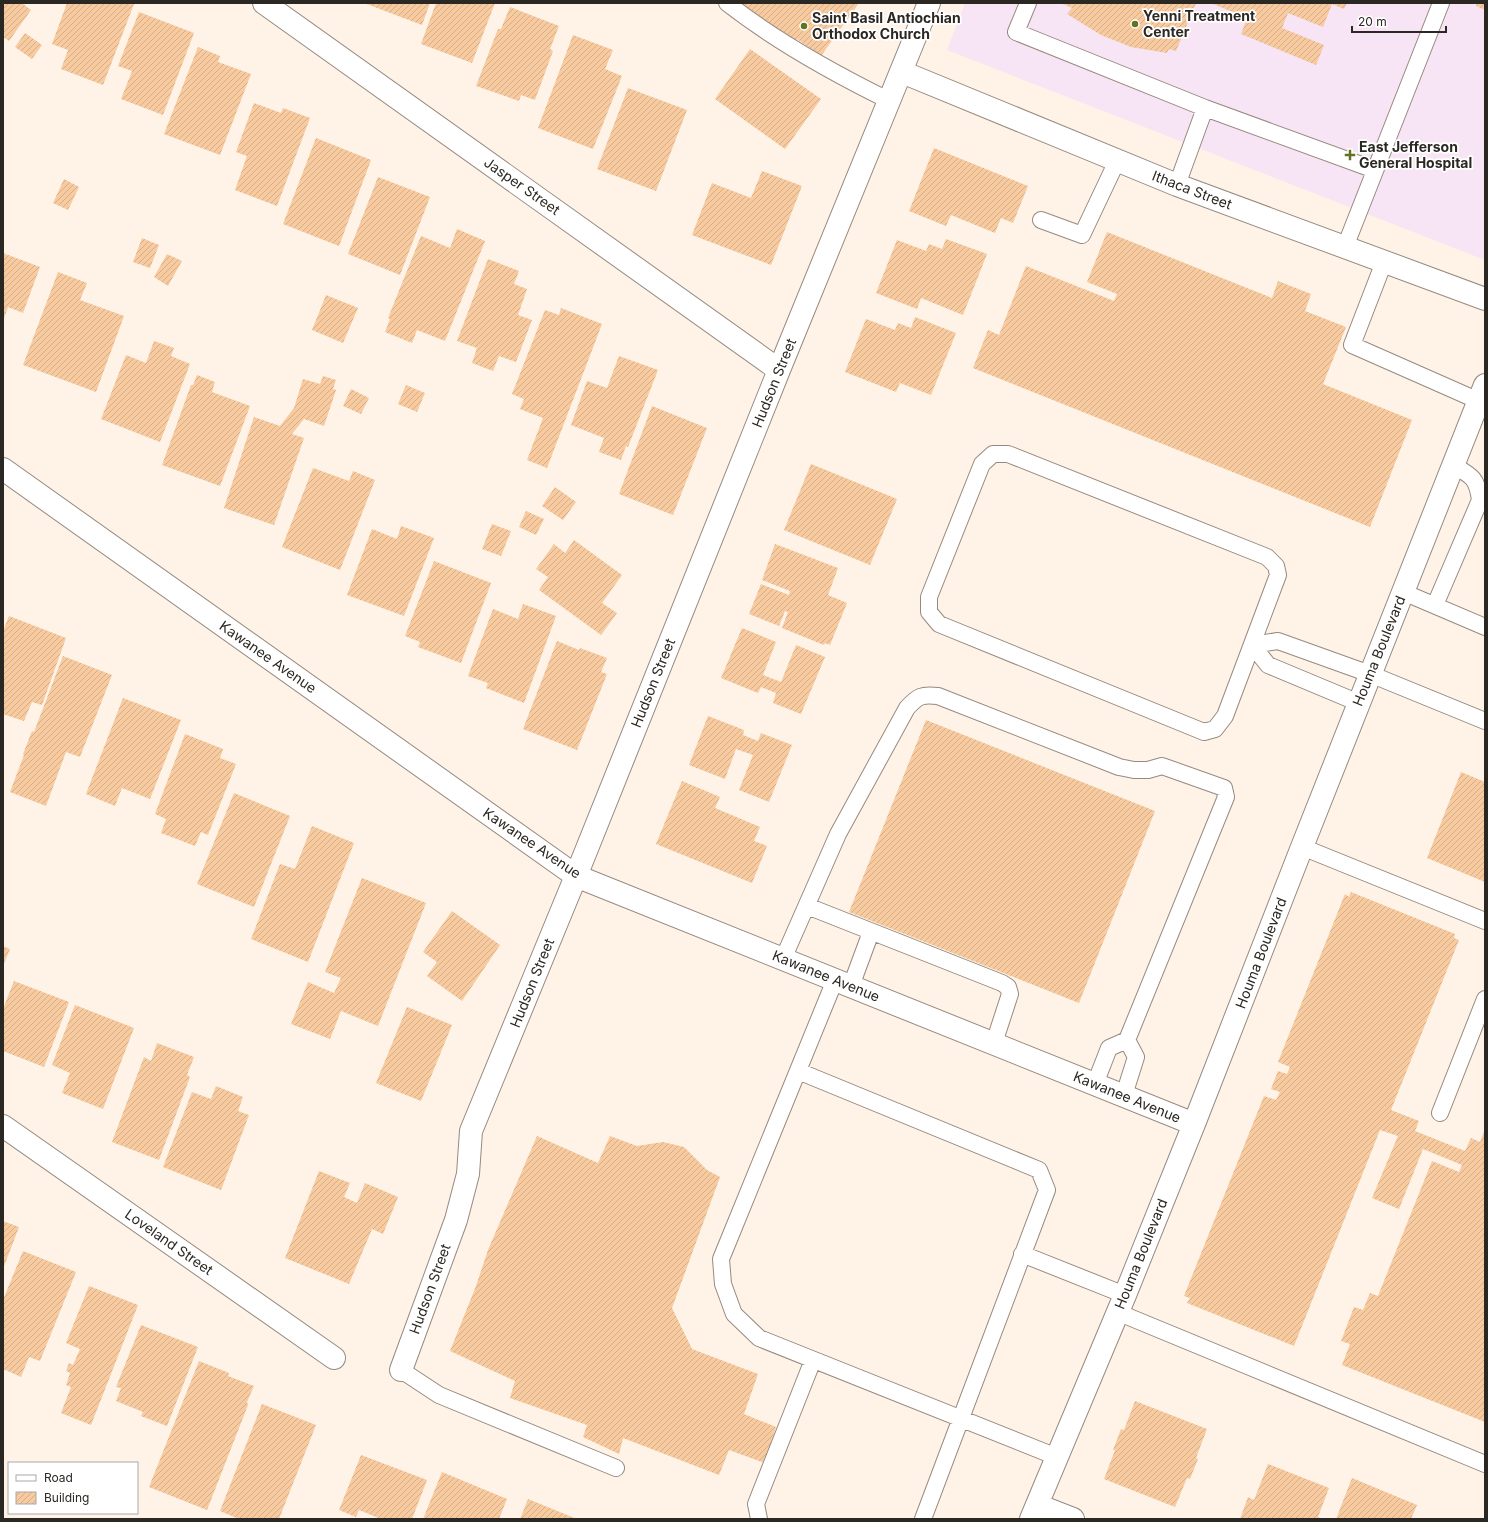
<svg xmlns="http://www.w3.org/2000/svg" width="1488" height="1522" font-family="Inter,sans-serif">
<style>
.medical{fill:#f7e4f4}
.building{fill:url(#building-hatch)}
.lines{fill:none;stroke-linecap:round;stroke-linejoin:round}
.lane-casing{stroke:#968a80;stroke-width:18}
.street-casing{stroke:#968a80;stroke-width:24}
.lane{stroke:#fff;stroke-width:16}
.street{stroke:#fff;stroke-width:22}
.poi-dot{fill:#617321;stroke:#fff;stroke-width:1.5}
.labels{text-anchor:middle;stroke-width:3.5;stroke-linejoin:round;paint-order:stroke}
.poi-label{font-size:14px;font-weight:bold;fill:#2b2722;stroke:#fff;text-anchor:start}
.street-label{font-size:14px;fill:#2b2722;stroke:#fff}
</style>
<defs>
<pattern id="building-hatch" width="6" height="6" patternUnits="userSpaceOnUse"><rect width="6" height="6" fill="#f7cb9f"/><path d="M-1 1l2-2M0 6l6-6M5 7l2-2" fill="none" stroke="#d4ae89"/></pattern>
</defs>
<rect width="100%" height="100%" fill="#fff2e6"/>
<!-- medical -->
<path class="medical" d="M 965,3 L 1485,3 L 1485,260 L 947,50 Z"/>
<!-- building -->
<path class="building" d="M 3,3 L 22,3 L 31,10 L 9,41 L 3,37 Z
M 67,3 L 134,4 L 103,85 L 61,69 L 68,50 L 52,44 Z
M 364,3 L 430,3 L 422,25 Z
M 436,3 L 495,3 L 472,63 L 421,44 Z
M 732,3 L 859,3 L 821,56 L 797,39 L 792,46 Z
M 1063,3 L 1196,3 L 1176,51 L 1169,49 L 1167,53 L 1131,47 L 1101,35 L 1067,14 L 1072,8 L 1063,4 Z
M 1211,3 L 1347,3 L 1344,9 L 1332,4 L 1323,27 L 1288,13 L 1282,28 L 1324,45 L 1316,65 L 1241,34 L 1247,18 Z
M 1477,3 L 1485,3 L 1485,10 L 1476,6 Z
M 510,7 L 559,26 L 550,49 L 553,51 L 535,100 L 521,95 L 519,101 L 476,86 L 498,29 L 501,29 Z
M 139,12 L 194,33 L 163,115 L 121,99 L 132,71 L 118,66 Z
M 25,33 L 42,45 L 32,59 L 15,47 Z
M 573,35 L 613,50 L 605,69 L 622,76 L 593,149 L 538,128 Z
M 198,47 L 220,56 L 218,62 L 251,74 L 220,155 L 164,134 Z
M 750,49 L 821,99 L 785,149 L 715,99 Z
M 628,88 L 687,110 L 656,191 L 597,169 Z
M 254,103 L 281,113 L 283,108 L 310,118 L 277,206 L 235,190 L 247,156 L 236,152 Z
M 316,138 L 371,160 L 339,246 L 283,224 Z
M 934,148 L 1028,186 L 1013,223 L 1001,218 L 995,233 L 951,215 L 946,226 L 909,211 Z
M 762,171 L 802,186 L 771,265 L 692,235 L 712,183 L 751,198 Z
M 378,177 L 430,197 L 400,275 L 348,254 Z
M 64,179 L 79,187 L 68,210 L 53,203 Z
M 457,229 L 485,241 L 445,341 L 417,330 L 412,343 L 385,332 L 390,319 L 388,318 L 421,236 L 450,248 Z
M 1107,232 L 1272,298 L 1278,281 L 1311,294 L 1305,311 L 1346,327 L 1323,384 L 1412,420 L 1370,527 L 973,368 L 988,330 L 999,335 L 1026,266 L 1114,301 L 1117,294 L 1087,282 Z
M 142,238 L 159,245 L 150,268 L 133,262 Z
M 946,239 L 987,254 L 963,315 L 921,298 L 917,309 L 876,293 L 897,240 L 926,251 L 929,244 L 942,249 Z
M 3,253 L 40,267 L 23,313 L 8,307 L 3,321 Z
M 167,254 L 182,261 L 168,286 L 154,277 Z
M 488,259 L 519,271 L 514,284 L 527,289 L 518,315 L 532,320 L 516,362 L 499,356 L 493,371 L 472,363 L 477,348 L 457,341 Z
M 58,272 L 87,283 L 80,300 L 124,316 L 96,392 L 23,365 Z
M 326,295 L 358,308 L 343,343 L 312,330 Z
M 561,308 L 602,324 L 547,468 L 527,460 L 543,418 L 520,409 L 524,399 L 512,394 L 545,310 L 559,315 Z
M 915,317 L 956,333 L 931,395 L 900,383 L 896,392 L 845,372 L 866,319 L 895,330 L 898,323 L 911,328 Z
M 154,341 L 174,348 L 171,356 L 190,364 L 160,442 L 101,419 L 126,355 L 146,363 Z
M 619,356 L 658,370 L 628,447 L 626,446 L 621,460 L 599,452 L 604,438 L 571,425 L 587,381 L 607,388 Z
M 197,375 L 215,382 L 212,392 L 250,406 L 220,486 L 162,465 L 191,385 L 193,385 Z
M 323,376 L 336,380 L 333,389 L 336,390 L 324,426 L 304,419 L 292,434 L 304,438 L 274,525 L 224,508 L 254,417 L 280,426 L 294,408 L 303,379 L 320,384 Z
M 406,385 L 425,393 L 417,412 L 398,404 Z
M 351,389 L 369,398 L 361,414 L 343,406 Z
M 652,406 L 707,428 L 673,515 L 619,494 Z
M 811,464 L 897,499 L 870,565 L 784,530 Z
M 313,468 L 349,481 L 353,471 L 375,480 L 340,570 L 282,547 Z
M 555,487 L 576,502 L 563,520 L 542,506 Z
M 526,511 L 544,519 L 536,535 L 519,527 Z
M 492,524 L 511,531 L 501,556 L 482,549 Z
M 401,526 L 434,538 L 404,616 L 347,595 L 372,529 L 397,539 Z
M 574,540 L 622,575 L 602,603 L 617,613 L 601,635 L 539,590 L 548,577 L 536,569 L 554,544 L 565,553 Z
M 775,544 L 838,568 L 828,595 L 847,603 L 830,645 L 825,643 L 824,645 L 782,628 L 788,612 L 785,611 L 779,626 L 749,614 L 761,584 L 789,595 L 790,591 L 762,580 Z
M 434,561 L 491,583 L 461,663 L 418,647 L 420,642 L 405,636 Z
M 523,604 L 556,616 L 524,703 L 486,688 L 488,683 L 468,676 L 493,609 L 518,619 Z
M 9,616 L 66,638 L 42,705 L 32,702 L 24,721 L 3,714 L 3,631 Z
M 742,628 L 776,642 L 763,675 L 781,682 L 796,645 L 825,657 L 801,714 L 773,703 L 776,693 L 761,687 L 758,693 L 721,678 Z
M 557,641 L 579,650 L 580,648 L 607,658 L 601,672 L 607,674 L 577,750 L 523,729 Z
M 63,656 L 112,675 L 80,757 L 66,752 L 46,806 L 10,792 L 24,755 L 23,754 L 32,731 L 34,732 Z
M 123,698 L 181,720 L 150,799 L 122,788 L 115,806 L 86,794 Z
M 708,716 L 744,730 L 743,735 L 758,741 L 761,733 L 792,745 L 769,802 L 739,790 L 753,755 L 736,749 L 725,779 L 689,765 Z
M 926,720 L 1155,811 L 1079,1003 L 849,912 Z
M 185,734 L 223,749 L 220,758 L 236,764 L 208,835 L 201,832 L 195,846 L 161,833 L 166,819 L 155,814 Z
M 1461,772 L 1485,782 L 1485,882 L 1427,858 Z
M 682,781 L 720,797 L 715,808 L 760,827 L 754,841 L 767,846 L 752,883 L 656,844 Z
M 234,793 L 290,816 L 254,907 L 197,884 Z
M 312,826 L 354,843 L 308,962 L 251,939 L 280,864 L 295,869 Z
M 362,878 L 426,903 L 378,1026 L 341,1011 L 330,1039 L 291,1024 L 308,982 L 334,993 L 341,978 L 325,972 Z
M 1351,892 L 1455,934 L 1454,938 L 1459,940 L 1391,1110 L 1419,1121 L 1415,1131 L 1465,1151 L 1471,1138 L 1480,1142 L 1485,1129 L 1485,1422 L 1342,1365 L 1350,1344 L 1341,1341 L 1354,1307 L 1363,1310 L 1370,1293 L 1378,1296 L 1432,1161 L 1459,1172 L 1462,1165 L 1423,1149 L 1399,1209 L 1372,1198 L 1398,1136 L 1380,1130 L 1294,1346 L 1187,1303 L 1190,1298 L 1184,1296 L 1264,1096 L 1276,1100 L 1280,1092 L 1271,1089 L 1278,1071 L 1287,1074 L 1290,1067 L 1278,1062 L 1345,894 L 1349,897 Z
M 452,911 L 500,945 L 462,1001 L 427,976 L 437,962 L 423,952 Z
M 3,946 L 10,949 L 3,966 Z
M 14,981 L 69,1002 L 44,1067 L 3,1051 L 3,1009 Z
M 75,1005 L 134,1028 L 103,1109 L 62,1093 L 70,1073 L 52,1065 Z
M 407,1007 L 452,1025 L 421,1101 L 376,1083 Z
M 157,1043 L 194,1057 L 187,1075 L 190,1077 L 159,1160 L 112,1142 L 144,1057 L 151,1061 Z
M 216,1086 L 243,1097 L 238,1111 L 249,1115 L 221,1190 L 163,1167 L 192,1092 L 211,1099 Z
M 537,1136 L 598,1163 L 610,1136 L 637,1146 L 663,1142 L 684,1147 L 707,1170 L 720,1177 L 672,1308 L 692,1349 L 758,1374 L 744,1414 L 776,1427 L 765,1463 L 729,1450 L 719,1475 L 623,1438 L 619,1454 L 583,1437 L 587,1425 L 510,1398 L 515,1381 L 450,1351 L 476,1286 L 488,1250 Z
M 319,1171 L 350,1183 L 344,1197 L 357,1203 L 365,1183 L 398,1197 L 383,1234 L 372,1229 L 349,1284 L 285,1258 Z
M 3,1221 L 19,1227 L 3,1269 Z
M 23,1251 L 76,1272 L 40,1361 L 29,1357 L 21,1377 L 3,1369 L 3,1300 Z
M 89,1286 L 138,1305 L 91,1425 L 61,1413 L 71,1387 L 66,1385 L 70,1373 L 66,1371 L 69,1363 L 73,1365 L 80,1349 L 66,1343 Z
M 141,1325 L 198,1347 L 167,1426 L 141,1416 L 143,1412 L 116,1401 L 121,1388 L 116,1387 Z
M 199,1361 L 229,1373 L 228,1376 L 254,1386 L 247,1402 L 248,1405 L 207,1510 L 149,1487 Z
M 1135,1401 L 1207,1429 L 1196,1458 L 1198,1459 L 1190,1479 L 1187,1478 L 1175,1507 L 1104,1479 L 1115,1450 L 1113,1450 L 1121,1429 L 1124,1430 Z
M 262,1404 L 316,1425 L 279,1519 L 239,1519 L 220,1511 Z
M 361,1455 L 427,1480 L 412,1519 L 381,1519 L 359,1510 L 356,1517 L 339,1510 Z
M 1268,1464 L 1329,1488 L 1318,1517 L 1323,1519 L 1240,1519 L 1248,1497 L 1254,1500 Z
M 442,1472 L 507,1499 L 499,1519 L 423,1519 Z
M 1352,1478 L 1417,1505 L 1411,1519 L 1336,1519 Z
M 528,1499 L 577,1519 L 520,1519 Z"/>
<g class="lines">
<defs>
<path id="lane" d="M 727,3 C 777,42 833,73 890,101
M 1028,3 L 1016,32 L 1205,108
M 1177,185 L 1205,108 L 1375,170
M 1041,220 L 1082,235 L 1117,161
M 1345,247 L 1441,3
M 1384,262 L 1352,345 L 1479,401
M 993,454 L 1008,454 L 1267,557 L 1276,566 L 1278,575 L 1225,716 L 1215,729 L 1204,732 L 939,624 L 929,612 L 929,597 L 982,464 Z
M 1403,592 L 1485,627
M 1435,605 L 1480,500 C 1477,478 1472,476 1453,465
M 1359,703 L 1268,665 L 1252,645 L 1278,641 L 1370,674 L 1485,721
M 1302,847 L 1485,921
M 807,906 L 1002,983 L 1008,987 L 1010,994 L 994,1043
M 783,959 L 838,834 L 907,708 C 918,696 922,694 938,696 L 1119,767 L 1134,770 L 1148,770 L 1162,766 L 1224,788 L 1226,797 L 1127,1040
M 835,980 L 721,1259 L 723,1284 L 734,1314 L 759,1338 L 1057,1457
M 851,986 L 871,932
M 798,1071 L 1039,1170 L 1047,1190 L 923,1519
M 1095,1084 L 1109,1048 L 1127,1040 L 1136,1057 L 1124,1095
M 1440,1113 L 1485,999
M 1022,1254 L 1125,1295
M 1117,1312 L 1485,1464
M 401,1370 L 439,1395 L 616,1468
M 759,1519 L 756,1504 L 813,1360"/>
<path id="street" d="M 264,3 L 779,370
M 902,72 L 1177,185 L 1485,299
M 3,469 L 576,876 L 1194,1124
M 3,1126 L 334,1358
M 401,1370 L 456,1220 L 468,1174 L 471,1131 L 576,876 L 779,370 L 929,3
M 1037,1505 L 1073,1519
M 1031,1519 L 1125,1295 L 1194,1124 L 1302,847 L 1485,385"/>
</defs>
<!-- lane casing -->
<use href="#lane" class="lane-casing"/>
<!-- street casing -->
<use href="#street" class="street-casing"/>
<!-- lane -->
<use href="#lane" class="lane"/>
<!-- street -->
<use href="#street" class="street"/>
</g>
<!-- markers -->
<g class="poi-dot">
<circle cx="1135" cy="24" r="4"/>
<circle cx="804" cy="26" r="4"/>
<path d="M1348 149h4v4h4v4h-4v4h-4v-4h-4v-4h4z"/>
</g>
<g class="labels">
<!-- poi labels -->
<g class="poi-label">
<text x="1143" y="21">Yenni Treatment<tspan x="1143" dy="16">Center</tspan></text>
<text x="812" y="23">Saint Basil Antiochian<tspan x="812" dy="16">Orthodox Church</tspan></text>
<text x="1359" y="152">East Jefferson<tspan x="1359" dy="16">General Hospital</tspan></text>
</g>
<!-- street labels -->
<g class="street-label">
<text transform="translate(522 186) rotate(35)" y="5">Jasper Street</text>
<text transform="translate(1192 190) rotate(21)" y="5">Ithaca Street</text>
<text transform="translate(774 383) rotate(-68)" y="5">Hudson Street</text>
<text transform="translate(1379 651) rotate(-68)" y="5">Houma Boulevard</text>
<text transform="translate(268 657) rotate(35)" y="5">Kawanee Avenue</text>
<text transform="translate(653 683) rotate(-68)" y="5">Hudson Street</text>
<text transform="translate(532 843) rotate(34)" y="5">Kawanee Avenue</text>
<text transform="translate(1261 953) rotate(-69)" y="5">Houma Boulevard</text>
<text transform="translate(826 976) rotate(22)" y="5">Kawanee Avenue</text>
<text transform="translate(532 983) rotate(-68)" y="5">Hudson Street</text>
<text transform="translate(1127 1097) rotate(22)" y="5">Kawanee Avenue</text>
<text transform="translate(169 1242) rotate(35)" y="5">Loveland Street</text>
<text transform="translate(1141 1254) rotate(-68)" y="5">Houma Boulevard</text>
<text transform="translate(430 1289) rotate(-70)" y="5">Hudson Street</text>
</g>
</g>
<!-- border -->
<rect width="1488" height="1522" fill="none" stroke="#2b2722" stroke-width="8"/>
<!-- legend -->
<rect x="8" y="1462" width="130" height="52" fill="#ffffff" stroke="#aaa9a7"/>
<rect x="16" y="1475" width="20" height="6" fill="#ffffff" stroke="#aaa9a7"/>
<text x="44" y="1482" font-size="12" fill="#2b2722">Road</text>
<rect x="16" y="1492" width="20" height="12" fill="url(#building-hatch)" stroke="#aaa9a7"/>
<text x="44" y="1502" font-size="12" fill="#2b2722">Building</text>
<!-- scale -->
<path d="M1352 26v6h94v-6" fill="none" stroke="#2b2722" stroke-width="2"/>
<text x="1358" y="26" font-size="12" fill="#2b2722" stroke="#ffffff" stroke-width="3" paint-order="stroke">20 m</text>
</svg>
